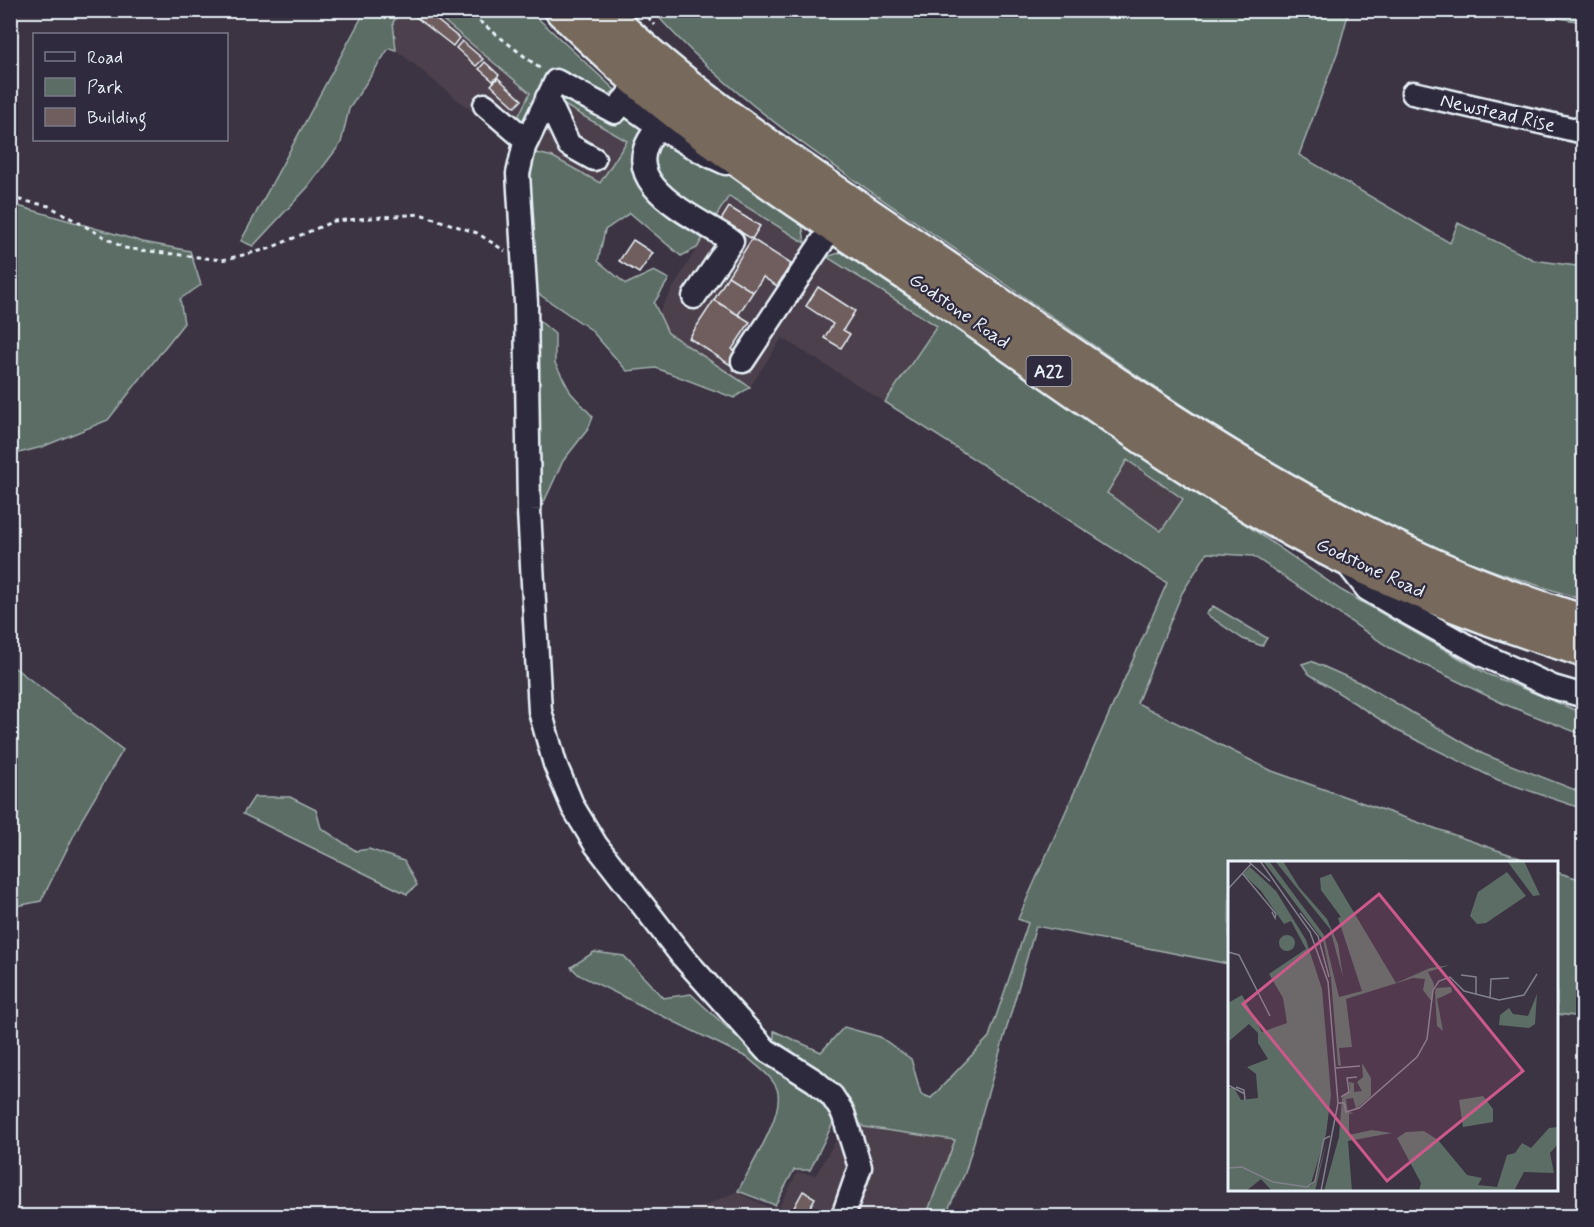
<svg xmlns="http://www.w3.org/2000/svg" width="1594" height="1227" font-family="Mynerve,sans-serif">
<style>
.built{fill:#4c404b}
.green{fill:#5c6d65;stroke:#a2afae;stroke-width:1.5;fill-rule:evenodd}
.building{fill:#705d5d;stroke:#e8f1f8;stroke-width:1.5}
.lines{fill:none;stroke-linecap:round;stroke-linejoin:round}
.minor-casing{stroke:#e8f1f8;stroke-width:27}
.highway-casing{stroke:#e8f1f8;stroke-width:38}
.path{stroke:#e8f1f8;stroke-width:3;stroke-dasharray:4.5 4.5;stroke-linecap:butt}
.minor{stroke:#2f2a3d;stroke-width:22}
.highway{stroke:#77695c;stroke-width:33}
.labels{text-anchor:middle;stroke-width:4.5;stroke-linejoin:round;paint-order:stroke}
.shield{fill:#2f2a3d;stroke:#b0b5c0;stroke-width:1.5}
.shield-label{font-size:18px;font-weight:bold;fill:#e8f1f8}
.street-label{font-size:20px;fill:#e8f1f8;stroke:#2f2a3d}
.inset-road{fill:none;stroke:#81808b;stroke-width:1.5}
.view{fill:#cd598a;fill-opacity:0.15;stroke:#cd598a;stroke-width:3}
.inset-edge{fill:none;stroke:#e8f1f8;stroke-width:3}
</style>
<rect width="100%" height="100%" fill="#3c3443"/>
<filter id="ink" filterUnits="userSpaceOnUse"><feTurbulence type="fractalNoise" baseFrequency=".0167" numOctaves="2"/><feDisplacementMap in="SourceGraphic" scale="12" xChannelSelector="R" yChannelSelector="G"/><feConvolveMatrix kernelMatrix="1 2 1 2 8 2 1 2 1" color-interpolation-filters="sRGB"/></filter>
<g filter="url(#ink)">
<!-- built -->
<path class="built" d="M 402,11 L 432,11 L 530,93 L 506,139 L 396,50 L 393,22 Z
M 559,102 L 627,141 L 600,184 L 553,157 L 529,151 Z
M 728,196 L 937,326 L 885,402 L 782,338 L 750,387 L 652,323 Z
M 1127,459 L 1183,500 L 1162,531 L 1106,493 Z
M 845,1124 L 956,1140 L 926,1216 L 681,1216 L 736,1192 L 777,1211 L 797,1173 L 816,1175 Z"/>
<!-- green -->
<path class="green" d="M 365,11 L 402,11 L 393,22 L 396,50 L 389,48 L 349,109 L 341,143 L 308,187 L 253,246 L 241,241 Z
M 432,11 L 530,11 L 615,90 L 609,95 L 646,126 L 634,169 L 650,199 L 707,231 L 697,248 L 681,256 L 630,213 L 605,230 L 598,261 L 626,284 L 654,271 L 669,279 L 654,303 L 668,333 L 750,387 L 734,398 L 656,368 L 627,371 L 590,329 L 533,290 L 523,178 L 529,151 L 553,157 L 600,183 L 627,141 L 559,102 L 527,124 L 515,123 L 530,93 Z
M 653,11 L 1349,11 L 1338,51 L 1299,155 L 1450,243 L 1458,223 L 1534,260 L 1583,267 L 1583,600 C 1542,586 1498,574 1457,557 C 1276,481 1119,362 958,251 C 852,178 739,108 653,11 Z
M 1518,11 L 1583,11 L 1583,22 Z
M 660,138 L 745,180 L 801,216 L 805,243 L 729,196 L 713,221 L 663,190 L 653,169 Z
M 11,204 L 143,242 L 190,251 L 201,285 L 180,299 L 184,323 L 108,420 L 42,447 L 11,455 Z
M 847,250 L 1341,590 L 1487,674 L 1583,713 L 1583,735 L 1504,704 L 1390,648 L 1253,556 L 1207,553 L 1182,593 L 1137,703 L 1272,771 L 1531,862 L 1230,862 L 1229,964 L 1036,926 L 965,1173 L 945,1216 L 926,1216 L 955,1140 L 864,1127 L 774,1045 L 774,1031 L 821,1052 L 844,1027 L 880,1037 L 911,1059 L 921,1094 L 931,1098 L 989,1037 L 1028,923 L 1018,919 L 1167,583 L 885,402 L 937,326 L 827,257 ZM 1127,460 L 1183,499 L 1161,531 L 1107,493 Z
M 535,317 L 555,334 L 555,363 L 571,393 L 593,417 L 588,429 L 563,461 L 538,515 Z
M 1213,606 L 1267,638 L 1262,646 L 1243,639 L 1206,614 Z
M 1311,661 L 1365,685 L 1483,754 L 1583,793 L 1583,809 L 1498,780 L 1398,731 L 1309,674 L 1302,664 Z
M 11,665 L 123,750 L 82,819 L 41,901 L 17,906 L 10,904 Z
M 254,797 L 290,797 L 316,810 L 321,828 L 356,851 L 369,849 L 404,861 L 417,885 L 407,894 L 243,814 Z
M 1556,872 L 1583,880 L 1583,1017 L 1557,1014 Z
M 594,952 L 624,956 L 663,998 L 691,994 L 764,1062 L 814,1094 L 834,1121 L 810,1170 L 794,1170 L 775,1205 L 738,1191 C 749,1169 786,1112 777,1089 C 772,1076 758,1067 748,1058 L 579,975 L 571,967 Z"/>
<!-- building -->
<path class="building" d="M 407,10 L 424,10 L 459,38 L 453,46 Z
M 462,41 L 483,59 L 476,66 L 456,48 Z
M 485,62 L 499,75 L 493,81 L 479,69 Z
M 498,78 L 522,100 L 515,107 L 491,85 Z
M 729,207 L 760,226 L 752,239 L 721,220 Z
M 752,239 L 791,264 L 777,286 L 763,277 L 753,292 L 728,276 Z
M 633,240 L 653,253 L 639,273 L 619,261 Z
M 728,276 L 753,292 L 738,315 L 714,300 Z
M 818,287 L 855,311 L 843,330 L 850,334 L 841,348 L 824,338 L 833,324 L 806,306 Z
M 714,300 L 750,322 L 732,349 L 739,354 L 732,366 L 689,338 Z
M 803,1191 L 815,1198 L 805,1216 L 792,1211 Z"/>
<g class="lines">
<defs>
<path id="minor" d="M 639,81 L 615,112 L 556,81 L 524,147 L 518,174 L 526,303 L 529,510 L 540,711 L 555,764 L 573,807 L 596,845 L 682,956 L 766,1050 L 815,1081 L 832,1096 L 843,1113 L 860,1167 L 843,1216
M 1413,93 L 1584,132
M 547,98 L 569,145 L 594,159
M 623,101 C 656,125 688,147 726,163
M 485,105 L 527,141
M 658,128 C 609,183 695,216 732,241 L 694,297
M 743,361 L 834,224
M 1345,561 L 1367,589 L 1404,611 L 1483,655 L 1553,687 L 1584,696"/>
<path id="highway" d="M 562,10 C 587,34 612,58 638,81 C 736,165 849,234 956,307 C 1082,394 1218,497 1356,563 C 1430,597 1506,626 1584,650
M 601,10 C 700,107 820,181 933,259 C 1139,400 1342,550 1584,622"/>
</defs>
<!-- minor casing -->
<use href="#minor" class="minor-casing"/>
<!-- highway casing -->
<use href="#highway" class="highway-casing"/>
<!-- path -->
<path class="path" d="M 465,10 L 542,70
M 642,10 L 655,25
M 10,198 L 49,206 L 124,248 L 222,260 L 268,249 L 334,221 L 420,214 L 477,233 L 505,251"/>
<!-- minor -->
<use href="#minor" class="minor"/>
<!-- highway -->
<use href="#highway" class="highway"/>
</g>
</g>
<g class="labels">
<!-- shield labels -->
<rect class="shield" x="1026.5" y="356" width="45" height="30" rx="4.5"/>
<g class="shield-label">
<text x="1049" y="377">A22</text>
</g>
<!-- street labels -->
<g class="street-label">
<text transform="translate(1498 112) rotate(13)" y="7">Newstead Rise</text>
<text transform="translate(960 310) rotate(35)" y="7">Godstone Road</text>
<text transform="translate(1371 567) rotate(25)" y="7">Godstone Road</text>
</g>
</g>
<!-- overview -->
<g transform="translate(1228 861)">
<rect width="330" height="330" fill="#3c3443"/>
<path d="M 35,0 L 41,0 L 96,74 L 111,136 L 134,130 L 110,57 L 113,56 L 93,29 L 92,17 L 103,13 L 168,122 L 202,107 L 222,104 L 200,111 L 206,123 L 204,141 L 195,129 L 197,118 L 185,117 L 118,138 L 124,186 L 111,187 L 113,205 L 110,204 L 103,118 L 95,79 ZM 47,0 L 55,0 L 71,26 L 99,58 L 110,83 L 115,116 L 102,68 ZM 279,0 L 296,0 L 312,34 L 305,35 ZM 22,6 L 48,30 L 78,79 L 94,128 L 103,234 L 98,273 L 82,326 L 88,319 L 99,279 L 87,330 L 44,330 L 33,318 L 18,330 L 0,330 L 0,227 L 6,227 L 13,239 L 30,237 L 28,213 L 19,206 L 40,198 L 30,182 L 30,172 L 21,163 L 0,181 L 0,142 L 14,134 L 34,171 L 59,162 L 55,137 L 41,113 L 78,88 L 63,60 L 56,63 L 33,30 L 15,13 ZM 279,11 L 298,35 L 258,62 L 249,63 L 242,55 L 250,31 ZM51 82a8 8 0 1 1 16 0a8 8 0 1 1-16 0ZM 223,126 L 224,131 L 209,138 L 215,170 L 209,165 L 207,131 L 208,127 ZM 309,133 L 307,163 L 301,167 L 271,164 L 272,154 L 281,147 L 285,153 L 300,155 ZM 134,202 L 143,217 L 143,235 L 128,248 L 125,237 L 118,238 L 120,251 L 126,252 L 121,253 L 121,274 L 144,269 L 164,272 L 120,280 L 124,330 L 96,330 L 111,276 L 114,237 L 122,230 L 121,221 L 126,222 L 126,231 L 134,230 L 129,221 L 135,216 ZM 255,235 L 265,248 L 265,261 L 235,266 L 231,239 ZM 330,266 L 330,283 L 322,292 L 326,312 L 296,311 L 286,330 L 191,330 L 193,322 L 169,277 L 178,271 L 196,270 L 210,279 L 239,314 L 254,317 L 250,324 L 269,326 L 279,294 L 287,292 L 294,282 L 303,287 L 321,267 Z" fill="#5c6d65"/>
<path class="inset-road" d="M 20,0 L 42,20M 32,0 L 82,71 L 100,121 L 110,242 L 93,330M 14,12 L 48,53 L 47,57 L 44,51M 0,28 L 23,3M 72,52 L 90,75 L 101,116M 0,91 L 11,94 L 42,155M 233,114 L 248,116 L 248,133M 262,137 L 263,118 L 281,117M 108,207 L 132,205M 0,224 L 17,233M 8,226 L 16,229 L 17,239M 113,236 L 121,231 L 119,217 L 129,216M 110,242 L 116,242 L 118,251 L 131,247 L 189,196 L 199,178 L 205,129 L 211,120 L 222,116 L 236,130 L 271,139 L 296,134 L 309,113M 0,307 L 14,306 L 45,321 L 79,326 L 87,320 L 96,278 L 102,275"/>
<path class="view" d="M 151,33 L 295,210 L 159,320 L 15,143 Z"/>
<rect width="330" height="330" class="inset-edge"/>
</g>
<!-- margin -->
<rect width="1594" height="1227" fill="none" stroke="#2f2a3d" stroke-width="36"/>
<rect x="18" y="18" width="1558" height="1191" fill="none" stroke="#e8f1f8" stroke-width="2" filter="url(#ink)"/>
<!-- legend -->
<rect x="33" y="33" width="195" height="108" fill="#2f2a3d" stroke="#797a88" stroke-width="1.5"/>
<rect x="45" y="52" width="30" height="9" fill="#2f2a3d" stroke="#797a88" stroke-width="1.5"/>
<text x="87" y="63" font-size="18" fill="#e8f1f8">Road</text>
<rect x="45" y="78" width="30" height="18" fill="#5c6d65" stroke="#797a88" stroke-width="1.5"/>
<text x="87" y="93" font-size="18" fill="#e8f1f8">Park</text>
<rect x="45" y="108" width="30" height="18" fill="#705d5d" stroke="#797a88" stroke-width="1.5"/>
<text x="87" y="123" font-size="18" fill="#e8f1f8">Building</text>
</svg>
